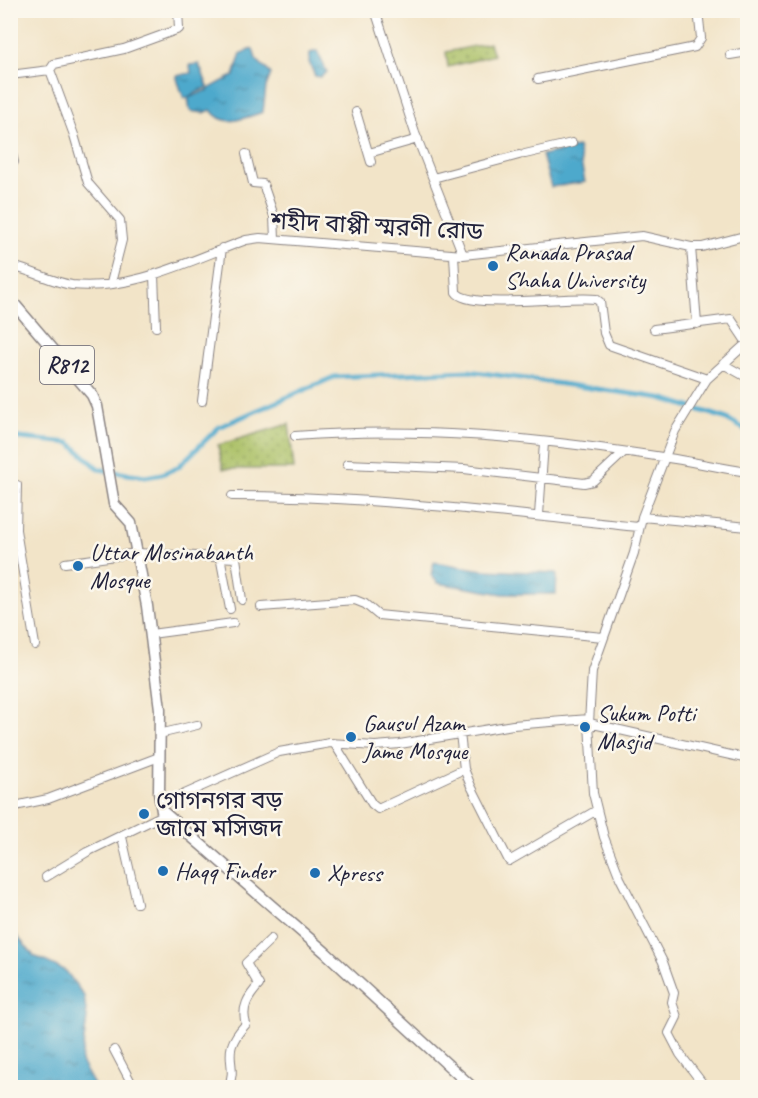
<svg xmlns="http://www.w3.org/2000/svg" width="758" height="1098" font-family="Caveat,'Noto Sans Bengali',sans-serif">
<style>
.green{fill:url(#green-dots);stroke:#667150;stroke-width:1.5}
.water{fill:url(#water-ripples);stroke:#386684;stroke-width:1.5}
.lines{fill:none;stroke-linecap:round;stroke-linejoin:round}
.canal{stroke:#4ea9cc;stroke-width:5}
.minor-casing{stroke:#8a8382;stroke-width:10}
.major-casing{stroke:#8a8382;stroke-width:13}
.minor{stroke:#fff;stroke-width:8}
.major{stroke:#fff;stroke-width:10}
.poi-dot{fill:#1f6fb2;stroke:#fbf7ec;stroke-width:2}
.labels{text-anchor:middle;stroke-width:5;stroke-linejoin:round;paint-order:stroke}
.shield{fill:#fbf7ec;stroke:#636270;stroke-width:1.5}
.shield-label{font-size:22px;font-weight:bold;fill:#22223b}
.street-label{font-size:24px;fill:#22223b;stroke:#fbf7ec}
.poi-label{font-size:24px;fill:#22223b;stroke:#fbf7ec;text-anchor:start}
</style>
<defs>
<pattern id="green-dots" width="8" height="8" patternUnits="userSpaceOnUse" patternTransform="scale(1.5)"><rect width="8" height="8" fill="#aac065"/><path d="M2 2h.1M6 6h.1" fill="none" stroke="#8a9c54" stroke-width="1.8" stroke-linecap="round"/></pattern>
<pattern id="water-ripples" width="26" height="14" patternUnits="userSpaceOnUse" patternTransform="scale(1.5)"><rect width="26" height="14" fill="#4ea9cc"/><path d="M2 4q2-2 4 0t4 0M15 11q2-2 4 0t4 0" fill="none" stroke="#4089a7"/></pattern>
</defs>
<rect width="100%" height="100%" fill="#fbf7ec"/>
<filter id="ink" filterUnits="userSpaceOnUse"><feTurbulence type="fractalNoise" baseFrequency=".0167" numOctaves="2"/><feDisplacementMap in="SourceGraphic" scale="12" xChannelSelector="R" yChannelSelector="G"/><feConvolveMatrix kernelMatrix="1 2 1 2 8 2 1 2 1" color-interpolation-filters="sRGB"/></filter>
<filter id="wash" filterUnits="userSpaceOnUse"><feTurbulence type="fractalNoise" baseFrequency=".008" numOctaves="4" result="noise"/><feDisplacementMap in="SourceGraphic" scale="24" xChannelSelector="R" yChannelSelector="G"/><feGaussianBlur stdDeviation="1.35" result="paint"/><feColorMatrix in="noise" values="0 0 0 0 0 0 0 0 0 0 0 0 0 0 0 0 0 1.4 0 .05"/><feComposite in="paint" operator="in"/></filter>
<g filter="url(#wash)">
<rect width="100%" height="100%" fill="#f2e4c8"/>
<!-- green -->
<path class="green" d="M 489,43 L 494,55 L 448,67 L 446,52 Z
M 289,424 L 294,469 L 223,469 L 218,445 Z"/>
<!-- water -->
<path class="water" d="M 253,49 L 256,59 L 271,74 L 266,87 L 263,112 C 244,118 224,129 211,110 L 204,113 L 190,111 L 188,98 C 208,92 216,83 234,76 L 241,53 Z
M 317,51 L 327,72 L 320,77 L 315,76 L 309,62 L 310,53 Z
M 199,64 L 208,87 L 184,99 L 176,76 L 191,73 L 190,65 Z
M 578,147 L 585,182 L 551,187 L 542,155 Z
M 434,562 L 483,570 L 557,573 L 556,594 L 503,594 L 438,583 L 431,575 Z
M 10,928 L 34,956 L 66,971 L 84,996 L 87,1018 L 81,1062 L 95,1087 L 11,1087 Z"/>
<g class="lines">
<!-- canal -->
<path class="canal" d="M 10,437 L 70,443 L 99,469 L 145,477 L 162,474 L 178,467 L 219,427 L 334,377 L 469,371 L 661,398 L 725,418 L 748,431"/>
</g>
</g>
<g filter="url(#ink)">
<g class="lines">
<defs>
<path id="minor" d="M 375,10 L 415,133 L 463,255
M 730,55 L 748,52
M 50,70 L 54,64 L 124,49 L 179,29 L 178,10
M 10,75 L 50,70 L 74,135 L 88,183 L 120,220 L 122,240 L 111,283
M 538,79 L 695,47 L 701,38 L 698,10
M 356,112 L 371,162
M 10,146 L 14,162
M 369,153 L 418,139
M 246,154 L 253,183 L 263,184 L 274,216 L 275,239
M 525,154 L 572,143
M 433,178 L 519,155
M 691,247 L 697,324
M 454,255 L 456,292 C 468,311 570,295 596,299 L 600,302 L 604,333 L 609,345 L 707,379
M 10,266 C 32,270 51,282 72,285 C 133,291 191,260 246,240 L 260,238 L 463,255 L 642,236 L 691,247 L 702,247 L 748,235
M 154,275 L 156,327
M 654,329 L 731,319 L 747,343
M 723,364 L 748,378
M 202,401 L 222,248
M 295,436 C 418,426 541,438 662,457 C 691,461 719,468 748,472
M 347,464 L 464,469 L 584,483 L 593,481 L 624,452
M 232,496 C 368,496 503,513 639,527
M 539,515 L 544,443
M 642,517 L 748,527
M 16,530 L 35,645
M 10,531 L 16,530 L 17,485
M 220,556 L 230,609
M 65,563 L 137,553 L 236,558 L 242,600
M 261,607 L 355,600 L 365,604 L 378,615 L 603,637
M 151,634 L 233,623
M 589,723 L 748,759
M 460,733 L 464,769 L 471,786 L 509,861 L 597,810
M 159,734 L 197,725
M 334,743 L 372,804 L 378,809 L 464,769
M 160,805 L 279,752 L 330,743 L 375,746 L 400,744 L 513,725 L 589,719
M 10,807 L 48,799 L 159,757
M 122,837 L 137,903
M 46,877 L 87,852 L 165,814
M 114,1050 L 133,1086 L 138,1088
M 228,1088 C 240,1062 217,1055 246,1024 C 241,1008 248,997 259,985 L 246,963 L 271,939
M 706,1088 L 680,1054 L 669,1033 L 677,1017 L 672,1002 L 674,993 L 663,962 L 620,878 L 604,837 L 593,793 L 589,723 L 592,671 L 634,553 L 642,517 L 675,431 L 707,379 L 748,342"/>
<path id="major" d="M 10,299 L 92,395 L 97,406 L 114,504 L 131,523 L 147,606 L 160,709 L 159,793 L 162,811 L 325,952 L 473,1088"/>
</defs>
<!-- minor casing -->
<use href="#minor" class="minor-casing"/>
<!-- major casing -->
<use href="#major" class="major-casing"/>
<!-- minor -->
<use href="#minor" class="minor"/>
<!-- major -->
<use href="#major" class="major"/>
</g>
</g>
<!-- markers -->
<g class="poi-dot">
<circle cx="493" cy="266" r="6"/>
<circle cx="78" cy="566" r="6"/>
<circle cx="585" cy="727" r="6"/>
<circle cx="351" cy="737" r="6"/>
<circle cx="144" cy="814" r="6"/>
<circle cx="163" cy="871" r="6"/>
<circle cx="315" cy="873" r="6"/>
</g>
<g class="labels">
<!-- shield labels -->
<rect class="shield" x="40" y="346" width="54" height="38" rx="4.5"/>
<g class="shield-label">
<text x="67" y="373">R812</text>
</g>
<!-- street labels -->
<g class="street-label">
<text transform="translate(377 226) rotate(3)" y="8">শহীদ বাপ্পী স্মরণী রোড</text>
</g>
<!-- poi labels -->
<g class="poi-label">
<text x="505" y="260">Ranada Prasad<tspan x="505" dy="28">Shaha University</tspan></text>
<text x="90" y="560">Uttar Mosinabanth<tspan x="90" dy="28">Mosque</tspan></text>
<text x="597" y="721">Sukum Potti<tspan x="597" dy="28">Masjid</tspan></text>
<text x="363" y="731">Gausul Azam<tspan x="363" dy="28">Jame Mosque</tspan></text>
<text x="156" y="808">গোগনগর বড়<tspan x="156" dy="28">জামে মসিজদ</tspan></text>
<text x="175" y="879">Haqq Finder</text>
<text x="327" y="881">Xpress</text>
</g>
</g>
<!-- margin -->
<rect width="758" height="1098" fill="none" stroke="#fbf7ec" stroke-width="36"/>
</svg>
